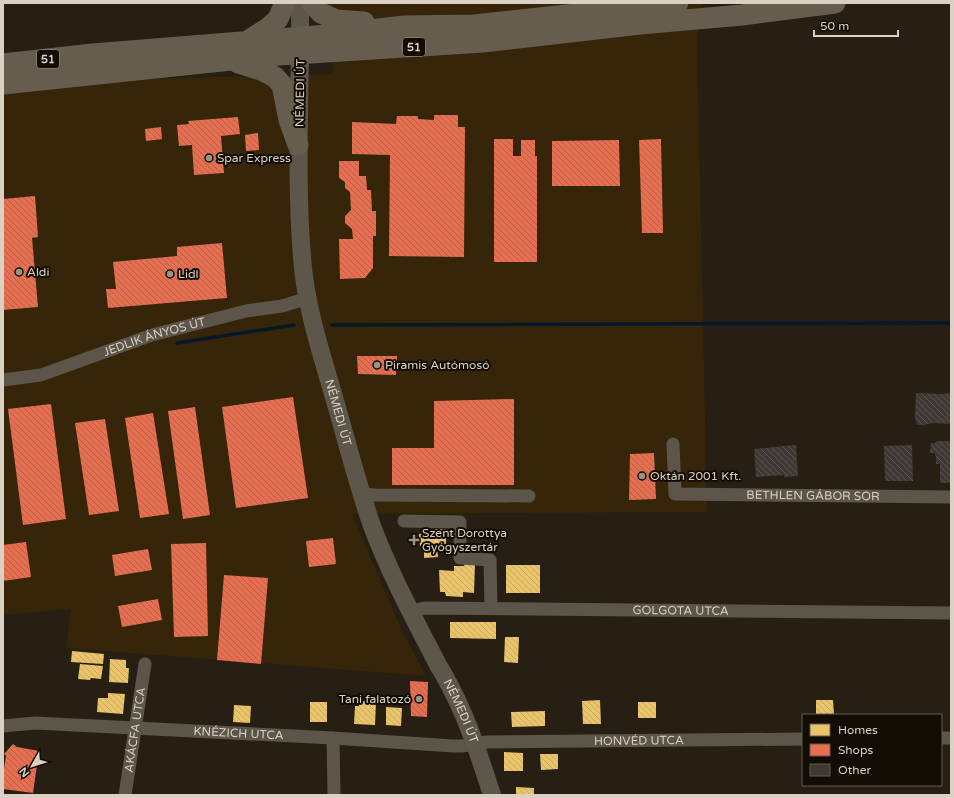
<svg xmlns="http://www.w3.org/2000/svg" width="954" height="798" font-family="'Varela Round',sans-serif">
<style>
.built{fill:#362509}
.homes{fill:url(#homes-back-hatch)}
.shops{fill:url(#shops-back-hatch)}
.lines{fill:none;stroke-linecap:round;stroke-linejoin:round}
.stream{stroke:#061827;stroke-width:3.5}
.building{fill:url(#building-back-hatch)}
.minor{stroke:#5b554a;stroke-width:13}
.secondary{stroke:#5d564a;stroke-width:18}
.primary{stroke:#665d4f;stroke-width:21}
.poi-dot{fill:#9b9386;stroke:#120c04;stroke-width:1.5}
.labels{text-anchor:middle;stroke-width:4;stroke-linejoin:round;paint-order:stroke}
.shield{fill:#120c04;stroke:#9e968a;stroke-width:1}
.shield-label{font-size:11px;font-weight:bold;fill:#dad1c4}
.street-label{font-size:12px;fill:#dad1c4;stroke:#120c04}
.poi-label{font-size:12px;fill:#dad1c4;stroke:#120c04;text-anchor:start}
</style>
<defs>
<pattern id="homes-back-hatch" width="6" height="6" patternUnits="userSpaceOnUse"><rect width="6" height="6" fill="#e9c46a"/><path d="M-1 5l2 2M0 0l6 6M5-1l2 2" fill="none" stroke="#c7a961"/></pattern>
<pattern id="shops-back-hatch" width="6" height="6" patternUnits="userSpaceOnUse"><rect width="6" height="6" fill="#e76f51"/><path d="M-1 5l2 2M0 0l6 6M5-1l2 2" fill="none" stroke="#b5614a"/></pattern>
<pattern id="building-back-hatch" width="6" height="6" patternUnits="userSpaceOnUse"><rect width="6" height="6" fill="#3f3835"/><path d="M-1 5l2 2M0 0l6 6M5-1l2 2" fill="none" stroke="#5a5451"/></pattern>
</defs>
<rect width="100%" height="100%" fill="#271f13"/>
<!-- built -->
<path class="built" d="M 328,3 L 703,3 L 697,43 L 707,512 L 352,514 L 403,633 L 426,676 L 66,648 L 71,609 L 3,615 L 3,91 L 91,80 L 333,74 Z"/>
<!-- homes -->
<path class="homes" d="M 429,529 L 446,529 L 446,548 L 437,548 L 438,557 L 424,558 L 424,546 L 420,546 L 419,534 L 429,533 Z
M 465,563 L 475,563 L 474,593 L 463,592 L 463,597 L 446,596 L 445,592 L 440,592 L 439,570 L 454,571 L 454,566 L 464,566 Z
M 506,565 L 540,565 L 540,593 L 506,593 Z
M 450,622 L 496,622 L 496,639 L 450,638 Z
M 505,637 L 519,637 L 518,663 L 504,662 Z
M 72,651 L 104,654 L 103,664 L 71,662 Z
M 110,659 L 126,660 L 126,668 L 129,668 L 128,683 L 109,682 Z
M 80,664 L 103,666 L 101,679 L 91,678 L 90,680 L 78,679 Z
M 108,693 L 125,694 L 123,714 L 97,712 L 98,698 L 108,698 Z
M 600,700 L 601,724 L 583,724 L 582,701 Z
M 816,700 L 833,700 L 834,715 L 816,715 Z
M 359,701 L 376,702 L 375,725 L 354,724 L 355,706 L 359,706 Z
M 310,702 L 327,702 L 327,722 L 310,722 Z
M 638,702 L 656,702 L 656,718 L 638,718 Z
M 234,705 L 251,706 L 250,723 L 233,722 Z
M 386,707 L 402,708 L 401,726 L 386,725 Z
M 545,711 L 545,726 L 512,727 L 511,712 Z
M 504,752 L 523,753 L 523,771 L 504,771 Z
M 540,754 L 558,754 L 558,769 L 541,770 Z
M 516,787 L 534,788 L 534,795 L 516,795 Z"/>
<!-- shops -->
<path class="shops" d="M 434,115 L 458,115 L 458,127 L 465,127 L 464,257 L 389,256 L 390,155 L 352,154 L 352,122 L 396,124 L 397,116 L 418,116 L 418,119 L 434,120 Z
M 238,117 L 240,134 L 221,136 L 224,173 L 194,175 L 192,145 L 179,146 L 177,125 L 189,124 L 188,121 Z
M 161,127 L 162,139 L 146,141 L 145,129 Z
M 258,133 L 259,150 L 246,151 L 245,135 Z
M 494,139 L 513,139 L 513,156 L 521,156 L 521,140 L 535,140 L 535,156 L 537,156 L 537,262 L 494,262 Z
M 661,139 L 663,233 L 642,233 L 639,140 Z
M 619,140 L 620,186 L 552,186 L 552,141 Z
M 339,161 L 359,161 L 359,176 L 366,176 L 367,190 L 371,190 L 372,211 L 376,211 L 376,236 L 373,236 L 373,268 L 365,278 L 340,279 L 339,239 L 353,239 L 352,229 L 345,223 L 345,216 L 351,210 L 350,192 L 345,188 L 345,182 L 339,178 Z
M 35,196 L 38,237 L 32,238 L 38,307 L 3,310 L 3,199 Z
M 222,243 L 227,298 L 108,308 L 106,289 L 116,289 L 113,262 L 177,256 L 177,247 Z
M 357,356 L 397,356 L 396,375 L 358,374 Z
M 293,397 L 308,498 L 236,508 L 222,407 Z
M 514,399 L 514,485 L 392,485 L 392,448 L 434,448 L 434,401 Z
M 51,404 L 66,519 L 23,525 L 8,409 Z
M 195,407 L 210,515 L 183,519 L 168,411 Z
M 153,413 L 169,514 L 140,518 L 125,418 Z
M 105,419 L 119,511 L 89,515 L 75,423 Z
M 654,453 L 656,499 L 629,500 L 630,454 Z
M 333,538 L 336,564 L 309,567 L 306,541 Z
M 26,542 L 31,577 L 3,581 L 3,545 Z
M 206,543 L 208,636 L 174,637 L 171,544 Z
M 148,549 L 152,570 L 115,576 L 112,555 Z
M 224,575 L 268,578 L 261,664 L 217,660 Z
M 158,599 L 162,620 L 122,627 L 118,606 Z
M 410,681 L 428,682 L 427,717 L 411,716 Z
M 13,744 L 17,747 L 39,751 L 33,793 L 3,789 L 3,774 L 6,756 L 4,754 Z"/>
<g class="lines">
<!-- stream -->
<path class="stream" d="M 332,325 L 951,323
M 177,343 L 294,325"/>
</g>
<!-- building -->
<path class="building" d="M 916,393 L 942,394 L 951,393 L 951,424 L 932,423 L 925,425 L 917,425 L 915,417 Z
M 936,441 L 951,441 L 951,483 L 940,483 L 940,464 L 936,464 L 936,456 L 935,455 L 935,453 L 930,453 L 931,443 L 936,443 Z
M 796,445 L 798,476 L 784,477 L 784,475 L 756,477 L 754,449 Z
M 912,445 L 913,481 L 885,481 L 884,446 Z"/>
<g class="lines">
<!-- minor -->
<g class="minor">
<path id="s1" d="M 3,380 L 41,375 L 152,335 L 246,311 L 282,306 L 308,298"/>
<path id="s2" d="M 673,444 L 675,494 L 951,497"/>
<path d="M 362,494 L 375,495 L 529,496"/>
<path d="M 404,521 L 460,522 L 460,558 L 490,560 L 491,608"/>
<path id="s3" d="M 411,611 L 424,608 L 951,613"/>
<path id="s4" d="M 3,726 L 35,723 L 333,738 L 453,746 L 462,746 L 486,742 L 803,739"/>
<path d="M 333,738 L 334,795"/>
<path d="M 941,738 L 951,738"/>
<path id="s5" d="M 125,795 L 145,664"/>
</g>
<!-- secondary -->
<path class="secondary" id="s6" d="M 300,3 C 301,87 295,172 302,257 C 305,303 320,349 333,394 C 346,438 357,483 372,526 C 390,574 415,620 438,665 C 444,674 449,684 454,694 C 470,726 481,761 492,795"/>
<!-- primary -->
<path class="primary" d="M 312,3 L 321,13 L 336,20 L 364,22
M 249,40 L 268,28 L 278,19 L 285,3
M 238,63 L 261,70 L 275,77 L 282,85 L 289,120 L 298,145
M 3,64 L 93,54 L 327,35 L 404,26 L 474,25 L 678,3
M 3,84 L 279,55 L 483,42 L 640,24 L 742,15 L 835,3"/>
</g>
<!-- markers -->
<g class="poi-dot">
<circle cx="209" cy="158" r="4"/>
<circle cx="19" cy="272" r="4"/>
<circle cx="170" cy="274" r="4"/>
<circle cx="377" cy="365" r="4"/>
<circle cx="642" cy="476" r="4"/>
<path d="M412 534h4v4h4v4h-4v4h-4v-4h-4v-4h4z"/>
<circle cx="419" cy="699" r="4"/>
</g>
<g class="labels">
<!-- shield labels -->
<g class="shield">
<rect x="403" y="38" width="22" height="18" rx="3"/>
<rect x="37" y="50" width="22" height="18" rx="3"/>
</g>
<g class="shield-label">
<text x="414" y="51">51</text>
<text x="48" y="63">51</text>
</g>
<!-- street labels -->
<g class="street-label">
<text transform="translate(300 93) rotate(-89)" y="4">NÉMEDI ÚT</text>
<text dy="4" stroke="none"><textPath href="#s1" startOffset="158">JEDLIK ÁNYOS ÚT</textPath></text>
<text dy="4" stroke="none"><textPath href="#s6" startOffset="414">NÉMEDI ÚT</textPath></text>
<text dy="4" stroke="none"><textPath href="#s2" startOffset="188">BETHLEN GÁBOR SOR</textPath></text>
<text dy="4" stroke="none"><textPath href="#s3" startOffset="270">GOLGOTA UTCA</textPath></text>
<text dy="4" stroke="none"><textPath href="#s6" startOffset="738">NÉMEDI ÚT</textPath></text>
<text dy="4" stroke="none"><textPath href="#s5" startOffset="66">AKÁCFA UTCA</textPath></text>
<text dy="4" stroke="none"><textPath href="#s4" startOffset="236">KNÉZICH UTCA</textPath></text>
<text dy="4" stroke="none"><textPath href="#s4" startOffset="637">HONVÉD UTCA</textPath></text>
</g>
<!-- poi labels -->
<g class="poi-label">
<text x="217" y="162">Spar Express</text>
<text x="27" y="276">Aldi</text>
<text x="178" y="278">Lidl</text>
<text x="385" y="369">Piramis Autómosó</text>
<text x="650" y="480">Oktán 2001 Kft.</text>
<text x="422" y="537">Szent Dorottya<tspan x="422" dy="14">Gyógyszertár</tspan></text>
<text x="411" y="703" text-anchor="end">Tani falatozó</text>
</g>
</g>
<!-- border -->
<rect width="954" height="798" fill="none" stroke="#dad1c4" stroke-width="8"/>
<!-- legend -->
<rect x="802" y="714" width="140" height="72" fill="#120c04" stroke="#625b51"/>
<rect x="810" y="724" width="20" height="12" fill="#e9c46a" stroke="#625b51"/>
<text x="838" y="734" font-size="12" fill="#dad1c4">Homes</text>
<rect x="810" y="744" width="20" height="12" fill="#e76f51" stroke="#625b51"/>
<text x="838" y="754" font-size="12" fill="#dad1c4">Shops</text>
<rect x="810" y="764" width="20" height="12" fill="#3f3835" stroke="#625b51"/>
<text x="838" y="774" font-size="12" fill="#dad1c4">Other</text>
<!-- north arrow -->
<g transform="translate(32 766) rotate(231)" stroke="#120c04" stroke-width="3" paint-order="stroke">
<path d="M0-3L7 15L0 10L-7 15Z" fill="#dad1c4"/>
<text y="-6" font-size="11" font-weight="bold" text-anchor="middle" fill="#dad1c4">N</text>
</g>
<!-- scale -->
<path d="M814 30v6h84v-6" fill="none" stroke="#dad1c4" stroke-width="2"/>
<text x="820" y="30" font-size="12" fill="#dad1c4" stroke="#120c04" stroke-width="3" paint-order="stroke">50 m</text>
</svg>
